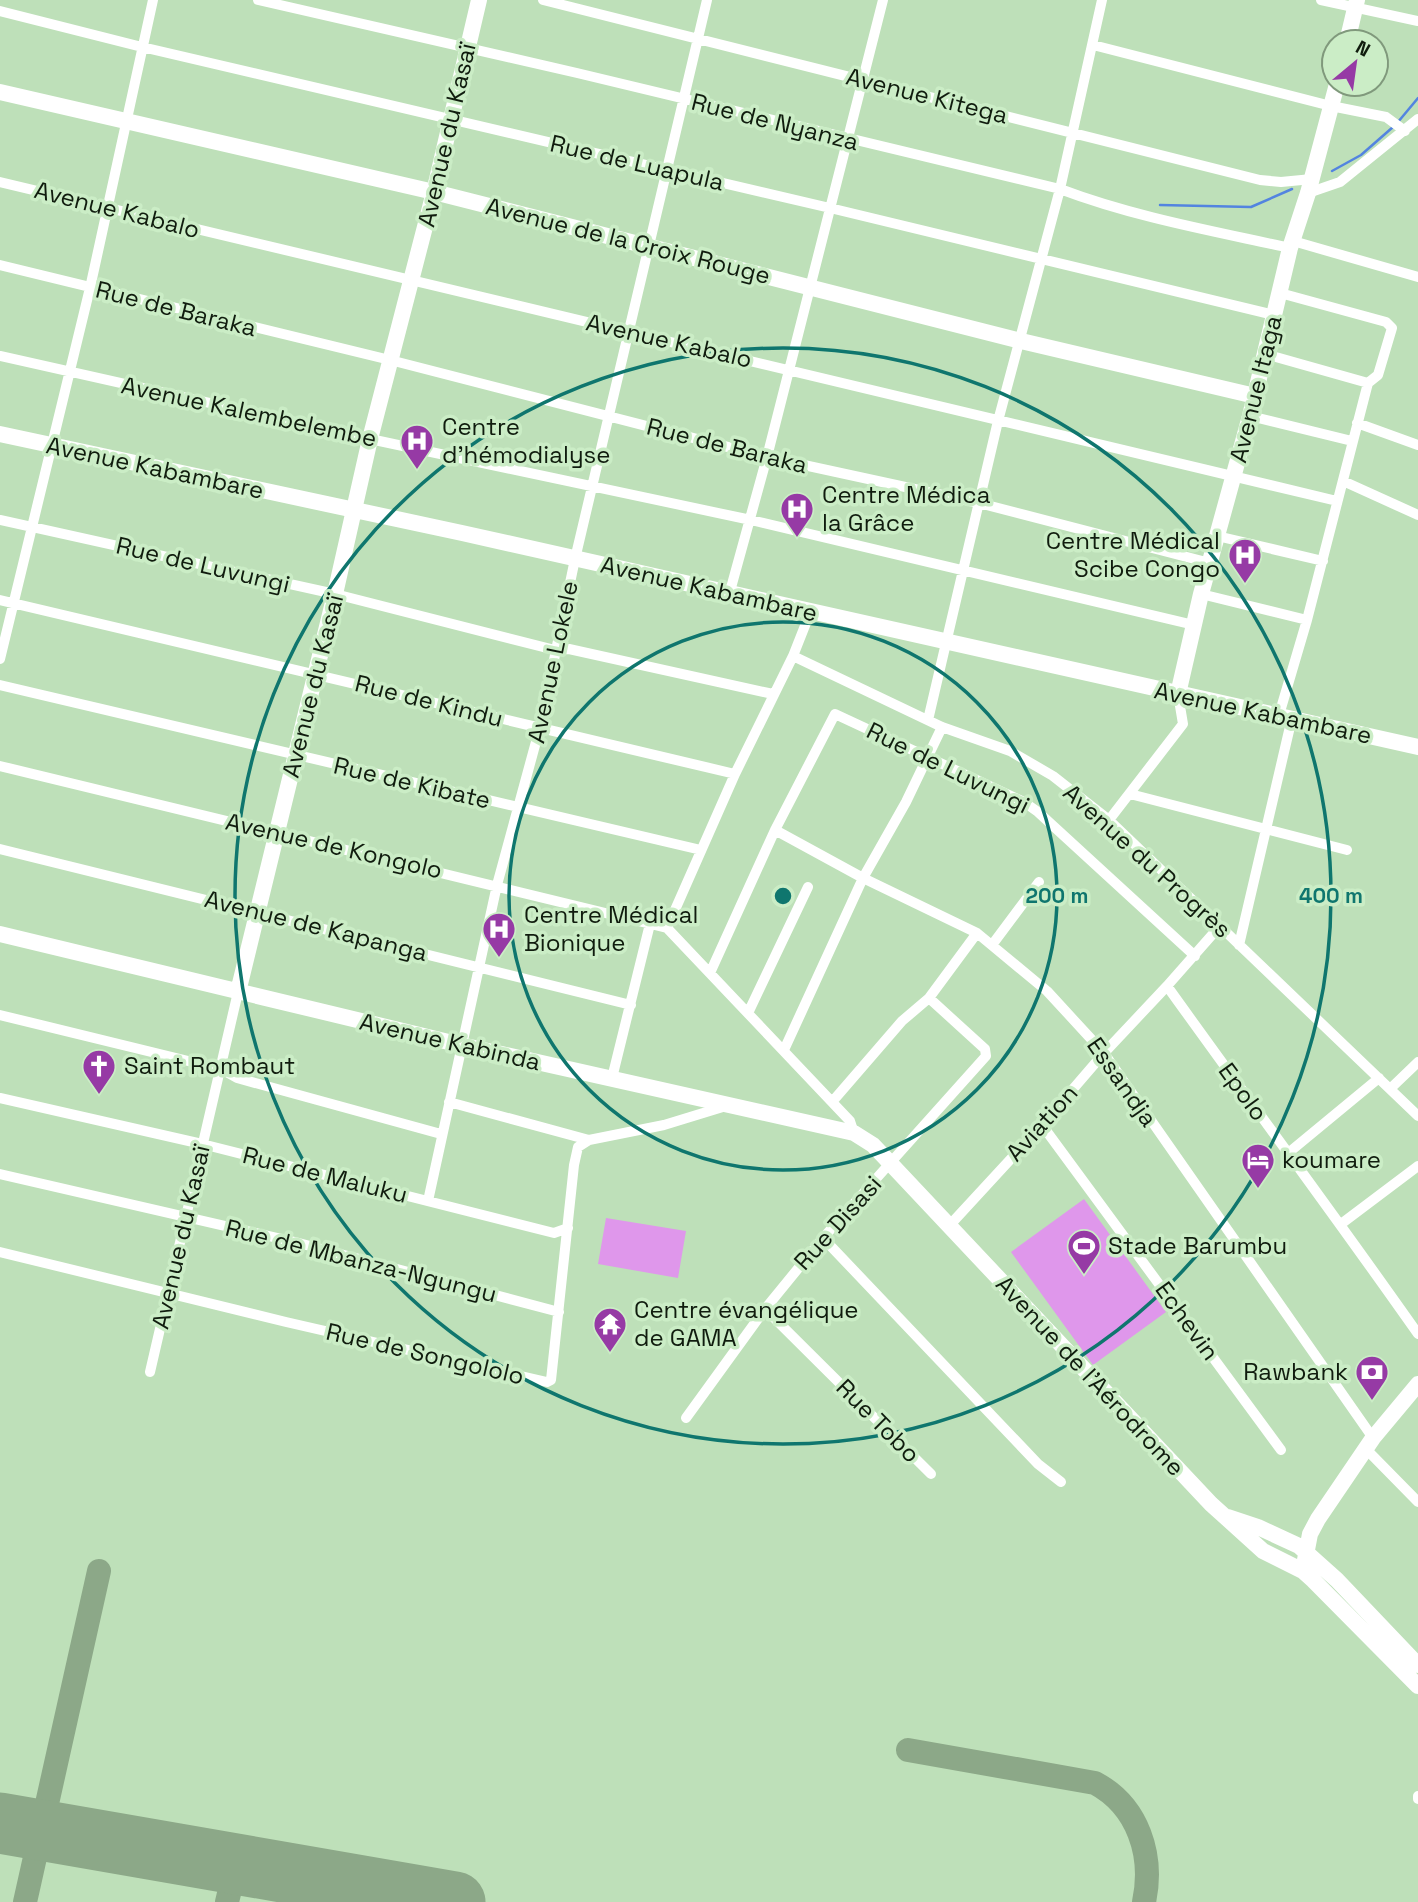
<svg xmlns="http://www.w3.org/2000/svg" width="1418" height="1902" font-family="'Space Grotesk',sans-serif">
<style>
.green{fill:#df97eb}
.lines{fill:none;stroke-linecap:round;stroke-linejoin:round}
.stream{stroke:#5384e0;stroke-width:2.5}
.taxiway{stroke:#8ca888;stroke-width:24}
.runway{stroke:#8ca888;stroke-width:61}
.street{stroke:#fff;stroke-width:10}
.secondary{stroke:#fff;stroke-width:16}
.ring{fill:none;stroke:#0f766e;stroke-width:3.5}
.labels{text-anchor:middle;stroke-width:7;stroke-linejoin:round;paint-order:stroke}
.street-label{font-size:24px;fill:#101c0e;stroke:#cbedc6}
.poi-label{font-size:24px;fill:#101c0e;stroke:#cbedc6;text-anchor:start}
.centre{fill:#0f766e;stroke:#cbedc6;stroke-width:3.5}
.ring-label{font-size:21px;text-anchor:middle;font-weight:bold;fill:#0f766e;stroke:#cbedc6;stroke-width:7;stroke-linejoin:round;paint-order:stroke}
</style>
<rect width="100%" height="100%" fill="#bee0b9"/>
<!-- green -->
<path class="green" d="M 1084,1199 L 1166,1312 L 1093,1365 L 1011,1252 Z
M 606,1218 L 686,1231 L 678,1278 L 598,1264 Z"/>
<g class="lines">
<!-- stream -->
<path class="stream" d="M 1398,122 L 1418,98
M 1332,171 L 1361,155 L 1393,127
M 1160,205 L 1251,207 L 1292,189"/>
<!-- taxiway -->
<path class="taxiway" d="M 908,1750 L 1095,1783 C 1138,1806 1154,1855 1144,1902
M 25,1902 L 99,1571
M 227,1902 L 236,1864"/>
<!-- runway -->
<path class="runway" d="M 0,1823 L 455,1902"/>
<!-- street -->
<path class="street" d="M 258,0 L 577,73 L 1060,189 C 1134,217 1213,231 1290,248
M 543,0 L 1260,180 L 1281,182 L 1312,179
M 1321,0 L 1418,21
M 0,11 L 142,47 L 830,208 L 1274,315
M 1093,45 L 1331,106 L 1386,117 L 1405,131
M 0,182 L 1337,501
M 1308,193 L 1340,182 L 1418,119
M 1293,241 L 1418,277
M 0,265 L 390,360 L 767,457 L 979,503 L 1210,563
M 1265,354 L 1368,383
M 0,356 L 370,439 L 751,520 L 1194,625
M 1250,416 L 1352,441
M 1357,423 L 1418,445
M 1343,481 L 1418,515
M 0,520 L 335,594 L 555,650 L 569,649 L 773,694
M 1217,536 L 1323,561
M 1201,594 L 1307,620
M 729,595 L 767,457 L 883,0
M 0,600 L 735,774
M 793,656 L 942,727 L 1010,751 L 1053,776 L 1109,820 L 1418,1116
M 0,659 L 90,288 L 153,0
M 0,685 L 701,850
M 1279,715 L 1307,620 L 1368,383 L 1378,375 L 1392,328 L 1386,322 L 1280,293
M 928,720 L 998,421 L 1060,189 L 1102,0
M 0,766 L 667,928 L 850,1121 L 854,1133
M 1130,794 L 1347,850
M 1109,820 L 1183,724 L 1178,694
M 775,830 L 863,878 L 977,933 L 1047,991 L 1104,1053 L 1373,1438
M 0,849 L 631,1005
M 667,928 L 735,774 L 793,656 L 810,613
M 992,945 L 1039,882
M 1239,945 L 1292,718
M 710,973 L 775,830 L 835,714 L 1024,802 L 1038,812 L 1195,956
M 1167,986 C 1250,1102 1336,1217 1418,1334
M 749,1011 L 808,887
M 0,1015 L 221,1069 L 237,1078 L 441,1134
M 784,1050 L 863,878 L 906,802 L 942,727
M 612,1078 L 650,924
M 1391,1088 L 1418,1062
M 0,1098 L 202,1144 L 554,1233 L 568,1228
M 449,1102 L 589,1140
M 832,1102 L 902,1021 L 929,998 L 977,933
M 1042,1125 L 1281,1450
M 1287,1154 L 1379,1078
M 0,1174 L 295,1242 L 559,1312
M 428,1201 L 497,885 L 540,727 L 575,559 L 707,0
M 1341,1224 L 1418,1166
M 949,1226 L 1042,1125 L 1104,1053 L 1167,986 L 1219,927
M 823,1238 L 1038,1464 L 1061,1482
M 0,1252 L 286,1322 L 547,1382 L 551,1380 L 574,1165 L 578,1147 L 589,1140 L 664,1125 L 726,1106
M 765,1309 L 931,1474
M 150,1372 L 238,992
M 686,1418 L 765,1309 L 823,1238 L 986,1056 L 985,1049 L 929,998
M 1366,1449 L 1418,1502
M 1418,1796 L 1418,1799"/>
<!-- secondary -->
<path class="secondary" d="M 1347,42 L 1357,0
M 0,92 L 434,192 L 1021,341 L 1255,396
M 0,434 L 462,533 L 1418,747
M 1178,694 L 1201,594 L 1250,416 L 1290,248 L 1308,193 L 1337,84
M 0,934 L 461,1045 L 854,1133 L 873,1145 L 891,1164 L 1211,1504 L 1263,1551 L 1303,1571 L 1313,1580 L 1418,1686
M 238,992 L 335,594 L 370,439 L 434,192 L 479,0
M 1228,1517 L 1258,1527 L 1299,1546 L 1337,1580 L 1418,1665
M 1305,1560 L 1310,1534 L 1318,1519 L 1373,1438 L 1418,1384"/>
</g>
<!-- distance rings -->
<g class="ring">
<circle cx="783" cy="896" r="274"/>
<circle cx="783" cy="896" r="548"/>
</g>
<!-- icons -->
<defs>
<symbol id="hospital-pin" viewBox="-11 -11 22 30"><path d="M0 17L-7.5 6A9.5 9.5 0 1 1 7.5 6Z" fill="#963aa5" stroke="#cbedc6"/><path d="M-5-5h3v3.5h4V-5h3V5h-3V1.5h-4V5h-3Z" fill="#fff"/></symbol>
<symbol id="church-pin" viewBox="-11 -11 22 30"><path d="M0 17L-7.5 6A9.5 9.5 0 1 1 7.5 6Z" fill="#963aa5" stroke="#cbedc6"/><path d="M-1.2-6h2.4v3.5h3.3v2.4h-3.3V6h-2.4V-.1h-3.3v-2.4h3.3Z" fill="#fff"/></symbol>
<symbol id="hotel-pin" viewBox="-11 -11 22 30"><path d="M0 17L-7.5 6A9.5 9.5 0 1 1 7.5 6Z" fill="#963aa5" stroke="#cbedc6"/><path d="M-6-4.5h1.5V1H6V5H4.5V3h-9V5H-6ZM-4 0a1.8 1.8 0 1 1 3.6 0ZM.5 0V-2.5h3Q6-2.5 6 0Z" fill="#fff"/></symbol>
<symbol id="stadium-pin" viewBox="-11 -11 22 30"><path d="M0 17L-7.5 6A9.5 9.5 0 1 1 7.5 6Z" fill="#963aa5" stroke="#cbedc6"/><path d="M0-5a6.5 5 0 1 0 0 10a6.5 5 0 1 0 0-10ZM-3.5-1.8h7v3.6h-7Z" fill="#fff"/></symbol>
<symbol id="temple-pin" viewBox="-11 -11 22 30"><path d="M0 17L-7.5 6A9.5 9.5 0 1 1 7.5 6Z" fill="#963aa5" stroke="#cbedc6"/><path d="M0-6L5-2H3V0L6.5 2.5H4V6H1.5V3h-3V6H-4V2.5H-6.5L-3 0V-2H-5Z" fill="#fff"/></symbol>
<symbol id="bank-pin" viewBox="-11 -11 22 30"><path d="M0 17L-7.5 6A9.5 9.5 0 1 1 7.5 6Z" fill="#963aa5" stroke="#cbedc6"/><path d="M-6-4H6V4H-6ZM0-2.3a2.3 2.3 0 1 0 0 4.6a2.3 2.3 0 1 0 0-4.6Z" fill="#fff"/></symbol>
</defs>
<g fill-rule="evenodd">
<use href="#hospital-pin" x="398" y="422" width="38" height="52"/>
<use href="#hospital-pin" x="778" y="490" width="38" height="52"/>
<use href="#hospital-pin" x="1226" y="536" width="38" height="52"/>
<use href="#hospital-pin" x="480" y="910" width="38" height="52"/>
<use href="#church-pin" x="80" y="1047" width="38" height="52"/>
<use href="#hotel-pin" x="1239" y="1141" width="38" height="52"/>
<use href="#stadium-pin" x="1065" y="1227" width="38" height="52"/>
<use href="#temple-pin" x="591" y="1305" width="38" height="52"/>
<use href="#bank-pin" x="1353" y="1353" width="38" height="52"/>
</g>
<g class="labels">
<!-- street labels -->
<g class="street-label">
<text transform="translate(927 96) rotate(14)" y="8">Avenue Kitega</text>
<text transform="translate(775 122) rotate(14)" y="8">Rue de Nyanza</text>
<text transform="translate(447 135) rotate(-77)" y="8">Avenue du Kasaï</text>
<text transform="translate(637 163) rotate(13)" y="8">Rue de Luapula</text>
<text transform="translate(117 210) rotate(14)" y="8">Avenue Kabalo</text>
<text transform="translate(628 241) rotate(14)" y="8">Avenue de la Croix Rouge</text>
<text transform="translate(176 309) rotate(14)" y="8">Rue de Baraka</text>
<text transform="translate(669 341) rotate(13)" y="8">Avenue Kabalo</text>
<text transform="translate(1256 389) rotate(-76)" y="8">Avenue Itaga</text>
<text transform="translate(249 412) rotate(12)" y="8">Avenue Kalembelembe</text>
<text transform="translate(727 446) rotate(14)" y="8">Rue de Baraka</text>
<text transform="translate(155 468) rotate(12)" y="8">Avenue Kabambare</text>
<text transform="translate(203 565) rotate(13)" y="8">Rue de Luvungi</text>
<text transform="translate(709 589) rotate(13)" y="8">Avenue Kabambare</text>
<text transform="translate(553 662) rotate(-78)" y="8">Avenue Lokele</text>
<text transform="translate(313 686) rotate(-76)" y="8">Avenue du Kasaï</text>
<text transform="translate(429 701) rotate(14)" y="8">Rue de Kindu</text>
<text transform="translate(1263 713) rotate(12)" y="8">Avenue Kabambare</text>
<text transform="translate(948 768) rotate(26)" y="8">Rue de Luvungi</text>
<text transform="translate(412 783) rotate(13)" y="8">Rue de Kibate</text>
<text transform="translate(334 846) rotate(13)" y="8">Avenue de Kongolo</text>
<text transform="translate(1147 861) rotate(42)" y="8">Avenue du Progrès</text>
<text transform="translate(316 926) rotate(14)" y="8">Avenue de Kapanga</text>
<text transform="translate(450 1042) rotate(13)" y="8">Avenue Kabinda</text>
<text transform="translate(1122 1082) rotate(55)" y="8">Essandja</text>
<text transform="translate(1243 1092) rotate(54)" y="8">Epolo</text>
<text transform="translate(1042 1123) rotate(-48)" y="8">Aviation</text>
<text transform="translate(325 1175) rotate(14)" y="8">Rue de Maluku</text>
<text transform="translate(838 1223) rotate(-48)" y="8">Rue Disasi</text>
<text transform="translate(181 1237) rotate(-77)" y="8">Avenue du Kasaï</text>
<text transform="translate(361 1261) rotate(14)" y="8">Rue de Mbanza-Ngungu</text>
<text transform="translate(1187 1321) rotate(54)" y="8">Echevin</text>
<text transform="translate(425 1354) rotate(13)" y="8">Rue de Songololo</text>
<text transform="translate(1090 1376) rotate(47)" y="8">Avenue de l’Aérodrome</text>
<text transform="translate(878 1421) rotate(45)" y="8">Rue Tobo</text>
</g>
<!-- poi labels -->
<g class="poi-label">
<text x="442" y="435">Centre<tspan x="442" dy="28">d'hémodialyse</tspan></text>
<text x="822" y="503">Centre Médica<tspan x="822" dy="28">la Grâce</tspan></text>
<text x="1220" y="549" text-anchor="end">Centre Médical<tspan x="1220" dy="28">Scibe Congo</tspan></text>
<text x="524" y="923">Centre Médical<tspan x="524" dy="28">Bionique</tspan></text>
<text x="124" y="1074">Saint Rombaut</text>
<text x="1282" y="1168">koumare</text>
<text x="1108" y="1254">Stade Barumbu</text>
<text x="634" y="1318">Centre évangélique<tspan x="634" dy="28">de GAMA</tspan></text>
<text x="1348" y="1380" text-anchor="end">Rawbank</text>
</g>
</g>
<circle cx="783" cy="896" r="10" class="centre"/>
<g class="ring-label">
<text x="1057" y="903">200 m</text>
<text x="1331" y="903">400 m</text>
</g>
<!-- north arrow -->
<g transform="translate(1355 63) rotate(29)"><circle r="33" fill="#cbedc6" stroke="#80997c" stroke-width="2"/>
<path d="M0-5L12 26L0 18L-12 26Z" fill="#963aa5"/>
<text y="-10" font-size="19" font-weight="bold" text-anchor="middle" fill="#101c0e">N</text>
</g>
</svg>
